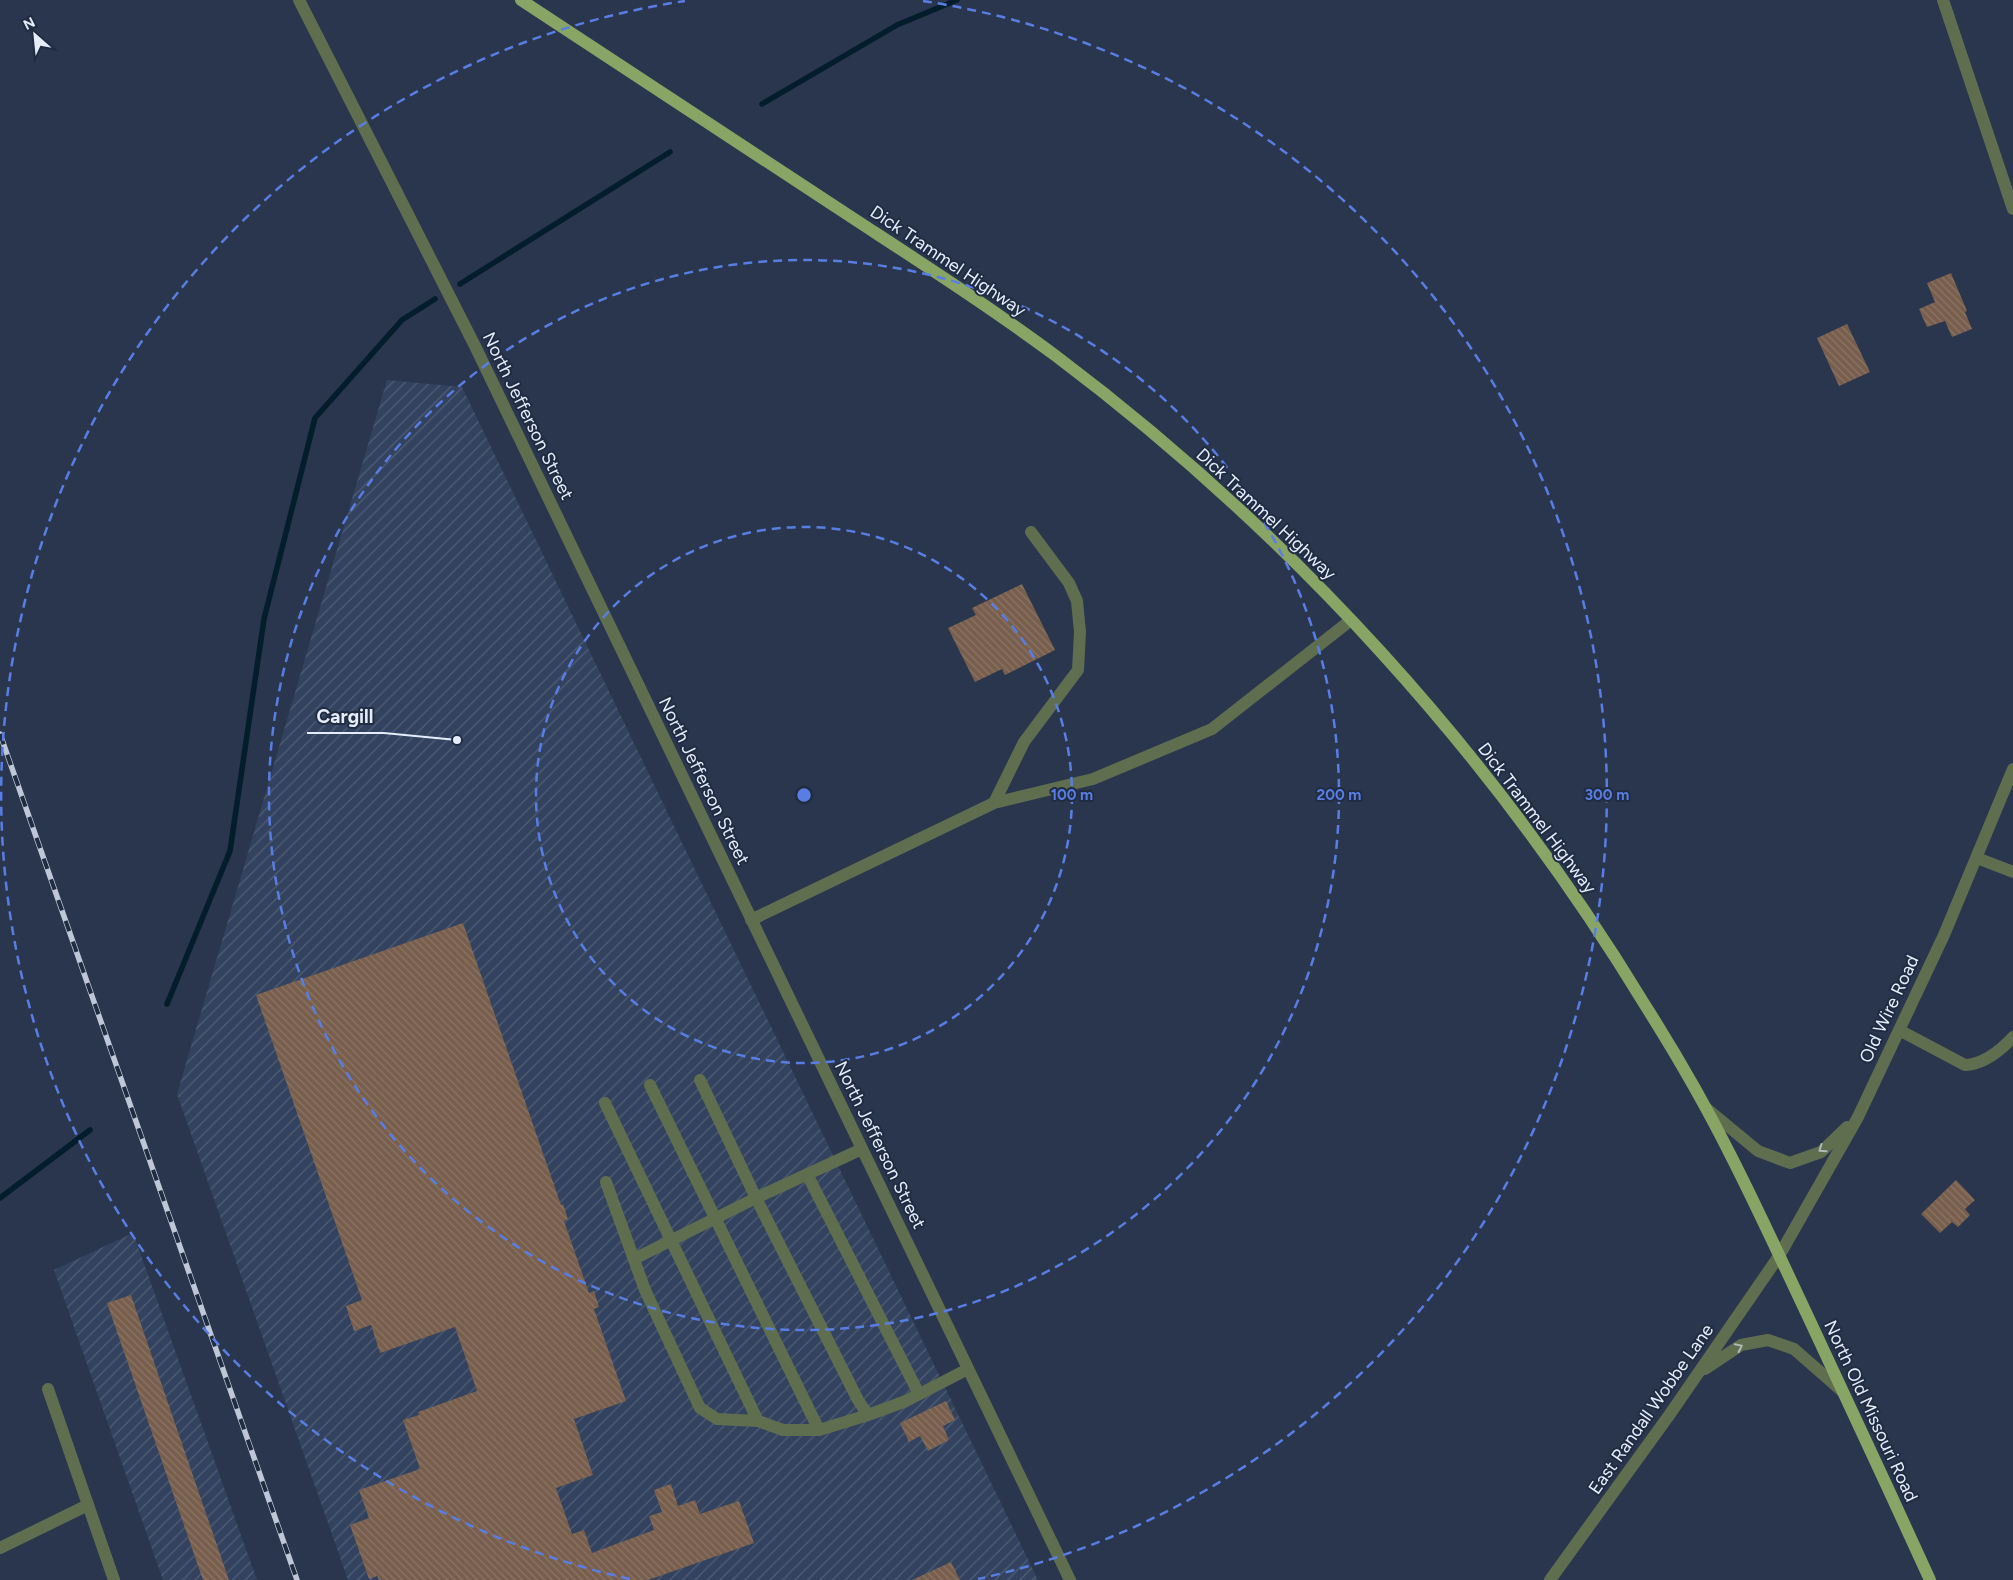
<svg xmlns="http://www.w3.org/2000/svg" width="2013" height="1580" font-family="Figtree,sans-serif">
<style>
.industrial{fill:url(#industrial-furrows)}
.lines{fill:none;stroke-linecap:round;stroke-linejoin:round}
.stream{stroke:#031d2c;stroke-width:5.5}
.building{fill:url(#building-back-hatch)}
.minor{stroke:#606e50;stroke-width:12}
.major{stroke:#88a565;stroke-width:12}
.rail-casing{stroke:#bec7d7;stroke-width:5.5}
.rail{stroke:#202c42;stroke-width:4;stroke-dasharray:11;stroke-linecap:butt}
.oneway{stroke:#b0bab7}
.ring{fill:none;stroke:#597ee3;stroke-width:2.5;stroke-dasharray:9 6}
.labels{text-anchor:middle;stroke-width:4;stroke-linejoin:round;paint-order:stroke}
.street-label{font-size:18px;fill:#e5edfc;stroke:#202c42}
.centre{fill:#597ee3;stroke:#202c42;stroke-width:2.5}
.ring-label{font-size:15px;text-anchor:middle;font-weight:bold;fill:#597ee3;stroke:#202c42;stroke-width:4;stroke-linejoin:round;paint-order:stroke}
.leader{fill:none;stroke:#e5edfc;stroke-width:2}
.callout-dot{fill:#e5edfc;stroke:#202c42;stroke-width:2}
.callout-label{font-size:19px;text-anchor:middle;font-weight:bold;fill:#e5edfc;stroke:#202c42;stroke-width:4;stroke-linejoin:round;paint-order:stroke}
</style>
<defs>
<pattern id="industrial-furrows" width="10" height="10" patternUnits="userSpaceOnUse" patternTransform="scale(1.25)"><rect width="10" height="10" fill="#33425e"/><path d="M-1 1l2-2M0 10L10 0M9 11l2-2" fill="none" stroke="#505e76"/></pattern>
<pattern id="building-back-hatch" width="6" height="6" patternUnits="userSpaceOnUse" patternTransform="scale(1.25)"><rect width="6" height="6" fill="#785e4c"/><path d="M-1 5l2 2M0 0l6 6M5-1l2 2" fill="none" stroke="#8b7567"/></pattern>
</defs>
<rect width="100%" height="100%" fill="#2a364d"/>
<!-- industrial -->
<path class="industrial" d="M 387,380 L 462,387 L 1038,1580 L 348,1580 L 177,1094 Z
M 133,1233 L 257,1580 L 163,1580 L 54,1270 Z"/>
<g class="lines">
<!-- stream -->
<path class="stream" d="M 762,104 L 897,25 L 957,0
M 460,284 L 670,152
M 167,1004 L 230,851 L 264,619 L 315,418 L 402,320 L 435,299
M 0,1198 L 90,1130"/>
</g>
<!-- building -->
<path class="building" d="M 1951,273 L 1967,311 L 1965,312 L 1972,329 L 1952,337 L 1945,321 L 1927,327 L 1919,309 L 1935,302 L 1927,283 Z
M 1847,324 L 1870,372 L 1839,386 L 1817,338 Z
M 1022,584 L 1055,650 L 1005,675 L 1002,669 L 975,682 L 948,628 L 976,615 L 972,608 Z
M 463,923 L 561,1205 L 563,1204 L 568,1219 L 564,1221 L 589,1293 L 594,1291 L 599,1307 L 594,1309 L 626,1401 L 574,1419 L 593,1475 L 556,1488 L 572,1534 L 584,1530 L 592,1553 L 654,1530 L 649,1516 L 662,1512 L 654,1490 L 671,1484 L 678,1506 L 695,1500 L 700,1514 L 739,1501 L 754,1543 L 648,1580 L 379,1580 L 377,1576 L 369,1579 L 350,1525 L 369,1518 L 359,1490 L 420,1469 L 403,1420 L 419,1415 L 418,1412 L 477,1391 L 455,1327 L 380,1353 L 371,1325 L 354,1331 L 346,1306 L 362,1300 L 256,995 Z
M 1956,1180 L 1975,1200 L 1965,1209 L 1970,1215 L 1958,1227 L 1952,1222 L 1940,1233 L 1921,1214 Z
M 131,1295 L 179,1435 L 229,1580 L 203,1580 L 107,1303 Z
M 946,1401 L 955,1420 L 943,1426 L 949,1440 L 928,1451 L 920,1436 L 909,1442 L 900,1423 Z
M 951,1562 L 960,1580 L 912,1580 Z"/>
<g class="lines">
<!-- minor -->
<path class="minor" d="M 299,0 L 475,346 L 1070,1580
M 1943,0 L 2013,209
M 994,803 L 1093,779 L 1212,729 L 1351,620
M 1977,858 L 2013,872
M 751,920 L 994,803 L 1024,742 L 1078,670 L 1080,632 L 1077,601 L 1069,583 L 1031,532
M 1899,1030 L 1965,1065 C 1984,1064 2000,1051 2013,1037
M 650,1085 L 819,1430
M 605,1103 L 758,1421
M 1706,1108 L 1758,1151 L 1790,1163 L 1821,1152 L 1847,1127
M 862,1149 L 756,1198 L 858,1400 L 868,1415 L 906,1401 L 968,1369
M 807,1174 L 919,1394
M 606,1182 L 645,1290 L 700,1408 L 717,1419 L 758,1421 L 783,1430 L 819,1430 L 868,1415
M 634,1259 L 756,1198 L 700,1080
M 1705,1369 L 1741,1345 L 1768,1340 L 1794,1349 L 1842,1391
M 48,1389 L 114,1580
M 0,1548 L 88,1505
M 1550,1580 L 1670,1414 L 1779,1256 L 1858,1117 L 1944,935 L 2013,769"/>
<!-- major -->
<path class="major" d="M 521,0 C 627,70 733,140 839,209 C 912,257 986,304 1056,356 C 1290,532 1493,754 1645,1005 C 1676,1054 1705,1104 1731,1156 C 1759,1211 1785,1268 1811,1323 C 1851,1409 1891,1494 1930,1580"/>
<defs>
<path id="rail" d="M 0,734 L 297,1580"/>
</defs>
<!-- rail casing -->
<use href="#rail" class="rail-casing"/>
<!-- rail -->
<use href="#rail" class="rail"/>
</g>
<!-- one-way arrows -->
<defs><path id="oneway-chevron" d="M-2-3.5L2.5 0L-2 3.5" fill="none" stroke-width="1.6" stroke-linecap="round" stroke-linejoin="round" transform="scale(1.25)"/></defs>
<g class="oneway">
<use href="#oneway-chevron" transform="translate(1822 1149) rotate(145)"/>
<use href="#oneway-chevron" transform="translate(1739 1347) rotate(-26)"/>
</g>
<!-- distance rings -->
<g class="ring">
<circle cx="804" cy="795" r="268"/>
<circle cx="804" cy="795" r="535"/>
<path d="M630 1579A803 803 0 0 1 685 1M923 1A803 803 0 0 1 978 1579"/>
</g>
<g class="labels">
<!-- street labels -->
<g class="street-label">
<text transform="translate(948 261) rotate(34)" y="6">Dick Trammel Highway</text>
<text transform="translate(528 416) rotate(64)" y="6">North Jefferson Street</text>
<text transform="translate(1266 514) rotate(43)" y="6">Dick Trammel Highway</text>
<text transform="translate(704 781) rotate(64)" y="6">North Jefferson Street</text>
<text transform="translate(1537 818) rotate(53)" y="6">Dick Trammel Highway</text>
<text transform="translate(1889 1009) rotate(-65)" y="6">Old Wire Road</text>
<text transform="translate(880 1145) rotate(64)" y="6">North Jefferson Street</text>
<text transform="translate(1651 1409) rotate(-55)" y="6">East Randall Wobbe Lane</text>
<text transform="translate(1871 1411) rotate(65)" y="6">North Old Missouri Road</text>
</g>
</g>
<circle cx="804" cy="795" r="8" class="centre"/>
<g class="ring-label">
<text x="1072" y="800">100 m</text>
<text x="1339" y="800">200 m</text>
<text x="1607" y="800">300 m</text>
</g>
<!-- callouts -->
<path class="leader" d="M457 740L384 733H307"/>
<circle class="callout-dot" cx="457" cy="740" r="5"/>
<g class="callout-label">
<text x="345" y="723">Cargill</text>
</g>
<!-- north arrow -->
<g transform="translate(35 35) rotate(333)" stroke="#202c42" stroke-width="4" paint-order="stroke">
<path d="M0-4L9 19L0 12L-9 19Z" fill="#e5edfc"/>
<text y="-8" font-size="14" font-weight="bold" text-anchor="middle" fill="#e5edfc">N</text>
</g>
</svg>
